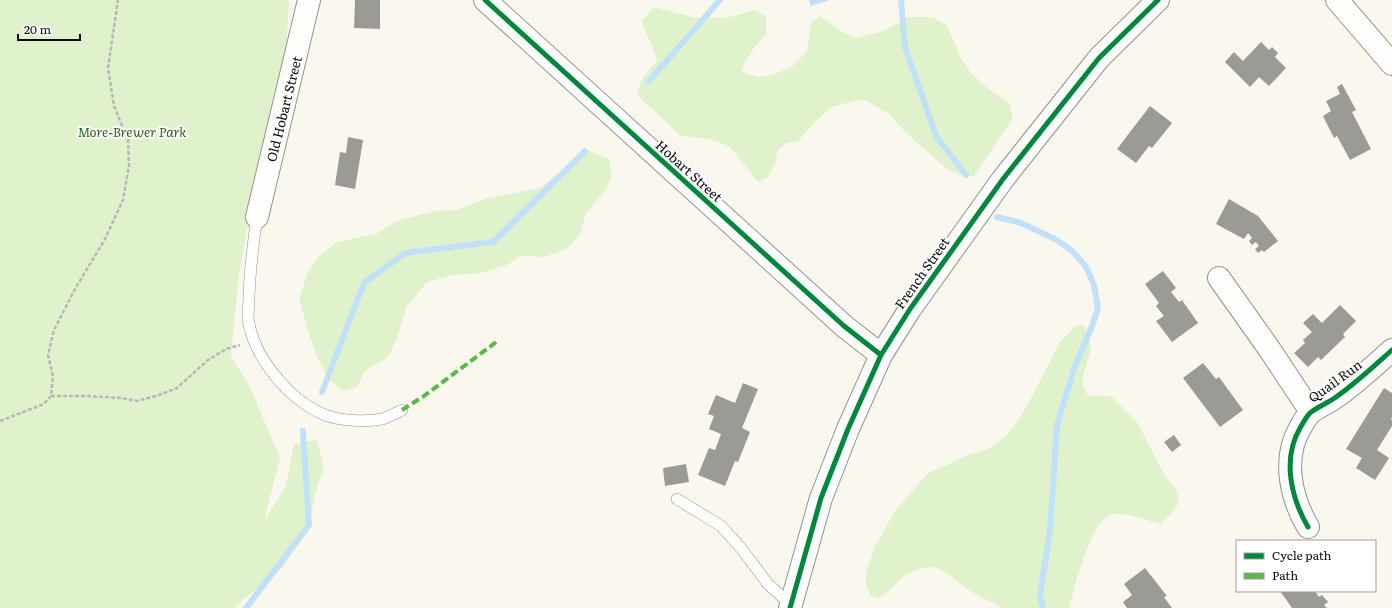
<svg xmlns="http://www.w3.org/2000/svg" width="1392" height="608" font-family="Literata,serif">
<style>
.green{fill:#e0f2cb}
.water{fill:#c1e1f8}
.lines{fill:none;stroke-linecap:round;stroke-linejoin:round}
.stream{stroke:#c1e1f8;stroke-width:6}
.building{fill:#9c9a94}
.service-casing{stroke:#93928d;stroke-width:12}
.minor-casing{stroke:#93928d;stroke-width:24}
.tertiary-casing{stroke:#93928d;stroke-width:24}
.path{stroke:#b7b7b5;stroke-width:2.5;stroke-dasharray:4 2;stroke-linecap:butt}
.service{stroke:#fefefc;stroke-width:11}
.minor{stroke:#fefefc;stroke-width:22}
.tertiary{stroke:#fefefc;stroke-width:22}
.quiet{stroke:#58b947;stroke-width:4;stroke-dasharray:8 4;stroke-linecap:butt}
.cycleway-casing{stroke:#fff;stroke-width:8}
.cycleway{stroke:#00873e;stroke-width:5}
.labels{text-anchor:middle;stroke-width:4;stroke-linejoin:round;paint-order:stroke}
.street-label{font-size:13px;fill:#0b0b0b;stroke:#fff}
.park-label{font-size:13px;font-style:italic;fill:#226816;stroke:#fff}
</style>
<rect width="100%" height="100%" fill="#faf8ee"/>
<!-- green -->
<path class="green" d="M 0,0 L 289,0 L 286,53 L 248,223 L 238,282 L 231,356 L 250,387 L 280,458 L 266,513 L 266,518 L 286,486 L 294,444 L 317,440 L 324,467 L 315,494 L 309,529 L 283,567 L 238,604 L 235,608 L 0,608 Z
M 654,7 L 696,18 L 730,17 L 755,10 L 766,16 L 766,34 L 754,48 L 744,64 L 742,72 L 758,77 L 773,75 L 793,66 L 807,51 L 811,23 L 820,16 L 844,33 L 856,38 L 884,31 L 908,17 L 933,17 L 947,26 L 960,56 L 971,73 L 989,89 L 1010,104 L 1013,118 L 974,176 L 959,174 L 948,170 L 905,132 L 890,115 L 866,100 L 857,100 L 832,107 L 817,120 L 797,142 L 787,143 L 778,150 L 775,165 L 768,177 L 758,182 L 730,147 L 717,141 L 702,138 L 681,136 L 637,95 L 641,80 L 657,60 C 653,46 645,34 642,20 Z
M 590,151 L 609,159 L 612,177 L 606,189 L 585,215 L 581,232 L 568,248 L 545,257 L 520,256 L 509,264 L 482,273 L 453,275 L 427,282 L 406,308 L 397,338 L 388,357 L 365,371 L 357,387 L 343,391 L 331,381 L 318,359 L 309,334 L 299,299 L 308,272 L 319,256 L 337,242 L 376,234 L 396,221 L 435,211 L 457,210 L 488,198 L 540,188 L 569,165 Z
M 1084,325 C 1086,331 1091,339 1091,346 C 1090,363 1075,382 1089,396 L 1111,396 L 1137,422 L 1165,476 L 1177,491 L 1179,503 L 1171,514 L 1160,524 C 1146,520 1130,513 1115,514 C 1090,516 1076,587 1069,608 L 1003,608 L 968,590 L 951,576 L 936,567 L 921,568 L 905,575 L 889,591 L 879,598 L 871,596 L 866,587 L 866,573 L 875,546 L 895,511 L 927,474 L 968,455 L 988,449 L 1006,436 L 1021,416 L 1036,389 L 1061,340 L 1076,326 Z"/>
<!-- water -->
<path class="water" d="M 809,0 L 830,0 L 811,6 Z"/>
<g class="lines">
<!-- stream -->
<path class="stream" d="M 901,0 L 905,47 L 936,136 L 966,175
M 649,81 L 720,0
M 997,217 L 1021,223 L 1055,239 L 1071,250 L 1085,265 L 1094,285 L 1098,308 L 1092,326 L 1075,366 L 1057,425 L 1050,530 L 1040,596 L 1043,608
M 322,392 L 364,283 L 405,253 L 493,242 L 585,151
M 246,608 L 309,525 L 303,431"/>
</g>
<!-- building -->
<path class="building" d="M 355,0 L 380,0 L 380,29 L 354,28 Z
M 1261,42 L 1269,50 L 1272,47 L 1278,53 L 1275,57 L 1286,68 L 1269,86 L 1259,77 L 1250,87 L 1225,62 L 1234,52 L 1243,61 Z
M 1342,84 L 1356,110 L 1352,112 L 1371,149 L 1350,160 L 1337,136 L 1334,138 L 1323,116 L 1331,111 L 1326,101 L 1340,94 L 1337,87 Z
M 1150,106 L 1172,123 L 1152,148 L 1149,146 L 1136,163 L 1117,149 Z
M 348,137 L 363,140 L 355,189 L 335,185 L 340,152 L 346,153 Z
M 1229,199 L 1258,216 L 1278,241 L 1264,252 L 1262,250 L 1258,253 L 1255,249 L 1259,246 L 1256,242 L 1252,245 L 1249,241 L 1252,238 L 1248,233 L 1244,239 L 1216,224 Z
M 1163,271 L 1176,288 L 1171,292 L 1179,302 L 1182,300 L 1198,323 L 1172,342 L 1156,321 L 1164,316 L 1156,306 L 1159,303 L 1145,284 Z
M 1340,305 L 1356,321 L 1343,334 L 1345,337 L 1321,360 L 1318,357 L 1308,367 L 1294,353 L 1305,343 L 1303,340 L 1312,332 L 1303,323 L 1313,314 L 1322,323 Z
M 1203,363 L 1216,379 L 1219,377 L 1243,410 L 1220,427 L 1183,378 Z
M 743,383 L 758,389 L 742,428 L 750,432 L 738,462 L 735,461 L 725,486 L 698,475 L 709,448 L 715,450 L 721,434 L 709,429 L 714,416 L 708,414 L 716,395 L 735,403 Z
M 1384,388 L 1392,393 L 1392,417 L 1391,419 L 1392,420 L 1392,426 L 1377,450 L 1389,458 L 1375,480 L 1356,468 L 1362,458 L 1346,449 Z
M 1174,435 L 1181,445 L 1172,452 L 1164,442 Z
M 686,464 L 689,482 L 665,486 L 663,468 Z
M 1145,568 L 1167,596 L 1164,597 L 1172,608 L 1127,608 L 1123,602 L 1132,595 L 1124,584 Z
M 1280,591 L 1315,591 L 1319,597 L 1322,595 L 1328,602 L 1324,605 L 1327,608 L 1292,608 Z"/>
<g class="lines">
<defs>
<path id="service" d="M 257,217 C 253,244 250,269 249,296 C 249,303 248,311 248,318 C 253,357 289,400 325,415 C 340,421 366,422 382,419 C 389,417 396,413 402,410
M 677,499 L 721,526 L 740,547 L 768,584 L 791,605 L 789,606"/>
<path id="minor" d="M 1337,0 L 1392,64
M 257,217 L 309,0
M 1219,278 L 1270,350 L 1311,412
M 1308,527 C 1291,498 1282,459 1300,428 C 1303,423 1306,417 1310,413 C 1317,407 1328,403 1336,397 C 1356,383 1374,366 1392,350"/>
<path id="tertiary" d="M 485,0 L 844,326 L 881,355
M 790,608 L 821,498 L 848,429 L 881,355 L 910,309 L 1003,179 L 1099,58 L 1158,0"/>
</defs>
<!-- service casing -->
<use href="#service" class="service-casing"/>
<!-- minor casing -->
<use href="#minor" class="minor-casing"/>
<!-- tertiary casing -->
<use href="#tertiary" class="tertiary-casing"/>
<!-- path -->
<path class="path" d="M 51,396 L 86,396 L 121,398 L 137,401 L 156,396 L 177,388 L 208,360 L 226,349 L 240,345
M 0,421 L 44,404 L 51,396 L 53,376 L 48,355 L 54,330 L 75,289 L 105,239 L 123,200 L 129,166 L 128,140 L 114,106 L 108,68 L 118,0"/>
<!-- service -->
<use href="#service" class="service"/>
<!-- minor -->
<use href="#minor" class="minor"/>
<!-- tertiary -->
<use href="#tertiary" class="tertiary"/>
<!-- quiet -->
<path class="quiet" d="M 402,410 L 424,396 L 499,340"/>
<defs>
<path id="cycleway" d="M 485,0 L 844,326 L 881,355
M 1308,527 C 1291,498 1282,459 1300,428 C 1303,423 1306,417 1310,413 C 1317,407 1328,403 1336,397 C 1356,383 1374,366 1392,350
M 790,608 L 821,498 L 848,429 L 881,355 L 910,309 L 1003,179 L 1099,58 L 1158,0"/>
</defs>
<!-- cycleway casing -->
<use href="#cycleway" class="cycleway-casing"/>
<!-- cycleway -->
<use href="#cycleway" class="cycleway"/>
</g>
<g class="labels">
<!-- street labels -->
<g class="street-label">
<text transform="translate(284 109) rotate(-76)" y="5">Old Hobart Street</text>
<text transform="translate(689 171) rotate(42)" y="5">Hobart Street</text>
<text transform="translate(922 273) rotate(-55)" y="5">French Street</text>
<text transform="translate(1335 381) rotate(-36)" y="5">Quail Run</text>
</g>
<!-- park labels -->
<g class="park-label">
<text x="132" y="137">More-Brewer Park</text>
</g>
</g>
<!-- legend -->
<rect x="1236" y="540" width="140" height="52" fill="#ffffff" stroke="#9d9d9d"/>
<rect x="1244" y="553" width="20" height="6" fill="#00873e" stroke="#9d9d9d"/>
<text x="1272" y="560" font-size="12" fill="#0b0b0b">Cycle path</text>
<rect x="1244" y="573" width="20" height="6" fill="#58b947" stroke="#9d9d9d"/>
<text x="1272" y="580" font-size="12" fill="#0b0b0b">Path</text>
<!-- scale -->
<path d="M18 34v6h62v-6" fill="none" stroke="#0b0b0b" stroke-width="2"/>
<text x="24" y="34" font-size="12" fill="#0b0b0b" stroke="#ffffff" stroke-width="3" paint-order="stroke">20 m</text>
</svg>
